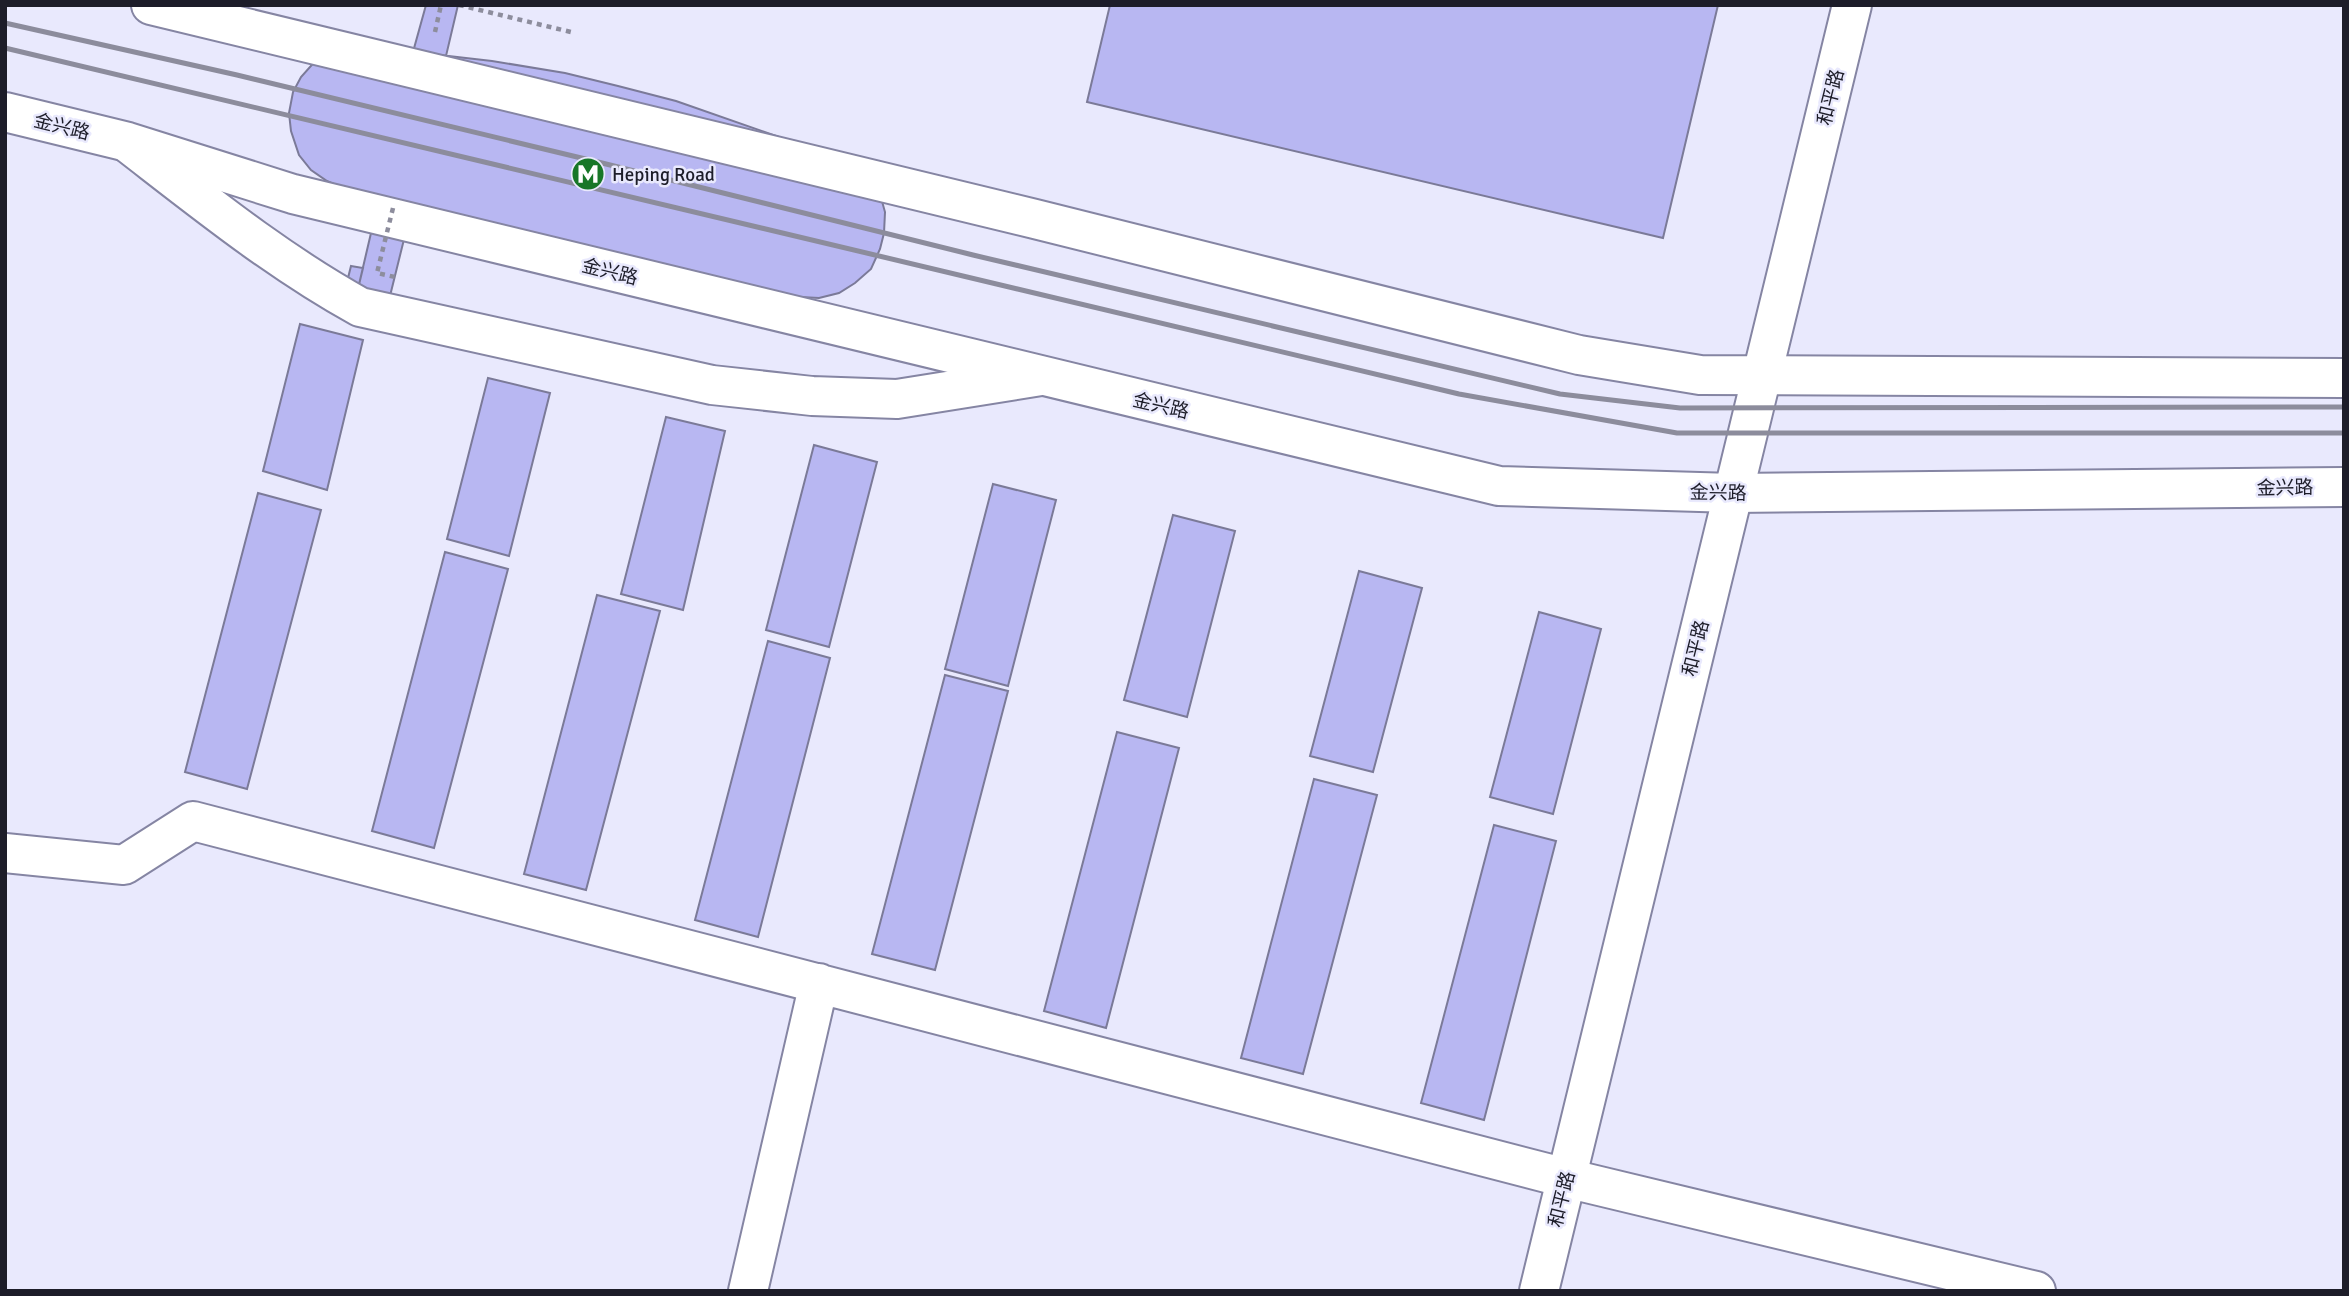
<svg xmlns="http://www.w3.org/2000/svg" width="2349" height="1296" font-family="Signika,'Noto Sans SC',sans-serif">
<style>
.building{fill:#b8b7f2;stroke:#7b7a98;stroke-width:2}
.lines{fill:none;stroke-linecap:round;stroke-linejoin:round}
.minor-casing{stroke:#8585a3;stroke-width:42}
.major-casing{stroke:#8585a3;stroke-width:42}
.highway-casing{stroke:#8585a3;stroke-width:42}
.path{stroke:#8d8d9d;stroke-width:4.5;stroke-dasharray:5 5;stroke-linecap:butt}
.minor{stroke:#fff;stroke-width:38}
.major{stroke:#fff;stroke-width:38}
.highway{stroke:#fff;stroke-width:38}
.rail{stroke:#8c8c9c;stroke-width:5}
.path-bridge{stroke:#8d8d9d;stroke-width:4.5;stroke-dasharray:5 5;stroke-linecap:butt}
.labels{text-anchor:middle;stroke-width:5;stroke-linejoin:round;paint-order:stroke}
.street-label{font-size:19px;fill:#1d1d29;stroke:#e9e9fd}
.poi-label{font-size:19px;fill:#1d1d29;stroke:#e9e9fd;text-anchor:start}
</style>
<rect width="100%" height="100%" fill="#e9e9fd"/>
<!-- building -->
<path class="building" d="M 426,5 L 458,5 L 446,56 L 413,52 Z
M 1110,5 L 1718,5 L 1663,238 L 1087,102 Z
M 405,51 L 492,61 L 565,73 L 618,86 L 676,101 L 828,154 L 880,194 L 885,212 L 884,233 L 880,249 L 871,269 L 855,283 L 839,293 L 819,298 L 781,296 L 367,199 L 327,181 L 311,170 L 299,155 L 291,131 L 289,113 L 293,92 L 301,77 L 318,58 Z
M 378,203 L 410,215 L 389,300 L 357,293 Z
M 351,266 L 363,268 L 357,293 L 345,290 Z
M 300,324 L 363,340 L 327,490 L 263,471 Z
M 488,378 L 550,393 L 509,556 L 447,539 Z
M 666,417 L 725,431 L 683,610 L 621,594 Z
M 814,445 L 877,462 L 829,647 L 766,630 Z
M 993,484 L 1056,500 L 1008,686 L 945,669 Z
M 258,493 L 321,510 L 247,789 L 185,772 Z
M 1173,515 L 1235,531 L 1187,717 L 1124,700 Z
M 445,552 L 508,569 L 434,848 L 372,831 Z
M 1359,571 L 1422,588 L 1373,772 L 1310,756 Z
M 597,595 L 660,611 L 586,890 L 524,874 Z
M 1539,612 L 1601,629 L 1553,814 L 1490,797 Z
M 768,641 L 830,658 L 758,937 L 695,920 Z
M 945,675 L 1008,691 L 935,970 L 872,954 Z
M 1117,732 L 1179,748 L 1106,1028 L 1044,1011 Z
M 1314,779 L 1377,795 L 1303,1074 L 1241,1058 Z
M 1494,825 L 1556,841 L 1484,1120 L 1421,1103 Z"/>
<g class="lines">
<defs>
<path id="minor" d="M 129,144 C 204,202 277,261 360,307 L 712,385 L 812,396 L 897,399 L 1041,376
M 1762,375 L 1852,5
M 5,853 L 124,865 L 193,821 L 1566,1178 L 2036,1291
M 748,1291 L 819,983"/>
<path id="major" d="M 1539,1291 L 1762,375"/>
<path id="highway" d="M 151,5 L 1035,219 L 1579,355 L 1700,375 L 2344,378
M 5,112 L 128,142 L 293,194 L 1499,486 L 1733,493 L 2344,487"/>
</defs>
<!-- minor casing -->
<use href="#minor" class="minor-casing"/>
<!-- major casing -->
<use href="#major" class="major-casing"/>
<!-- highway casing -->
<use href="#highway" class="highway-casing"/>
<!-- path -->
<path class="path" d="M 459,5 L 575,33
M 435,32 L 441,5"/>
<!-- minor -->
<use href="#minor" class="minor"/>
<!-- major -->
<use href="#major" class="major"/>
<!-- highway -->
<use href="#highway" class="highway"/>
<!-- rail -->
<path class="rail" d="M 5,23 L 237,75 L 598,162 L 973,255 L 1560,394 L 1680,408 L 2344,407
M 5,48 L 1459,394 L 1677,433 L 2344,433"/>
<!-- path-bridge -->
<path class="path-bridge" d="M 393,208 L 377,273 L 395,277"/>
</g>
<!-- icons -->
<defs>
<symbol id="metro-disc" viewBox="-11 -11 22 22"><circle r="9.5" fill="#187728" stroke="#e9e9fd"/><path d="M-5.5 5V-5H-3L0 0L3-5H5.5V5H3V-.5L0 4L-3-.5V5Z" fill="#fff"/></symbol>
</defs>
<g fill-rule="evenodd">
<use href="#metro-disc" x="569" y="155" width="38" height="38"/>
</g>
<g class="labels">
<!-- street labels -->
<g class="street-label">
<text transform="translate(1830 97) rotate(-76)" y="7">和平路</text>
<text transform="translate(62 126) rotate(14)" y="7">金兴路</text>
<text transform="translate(610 271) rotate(14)" y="7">金兴路</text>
<text transform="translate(1161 405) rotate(13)" y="7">金兴路</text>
<text transform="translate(2285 487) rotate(-1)" y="7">金兴路</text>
<text transform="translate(1718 492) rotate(1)" y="7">金兴路</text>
<text transform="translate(1695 648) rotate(-76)" y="7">和平路</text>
<text transform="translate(1561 1199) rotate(-76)" y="7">和平路</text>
</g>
<!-- poi labels -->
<g class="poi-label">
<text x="612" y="181">Heping Road</text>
</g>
</g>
<!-- border -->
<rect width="2349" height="1296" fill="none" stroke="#1d1d29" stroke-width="14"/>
</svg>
